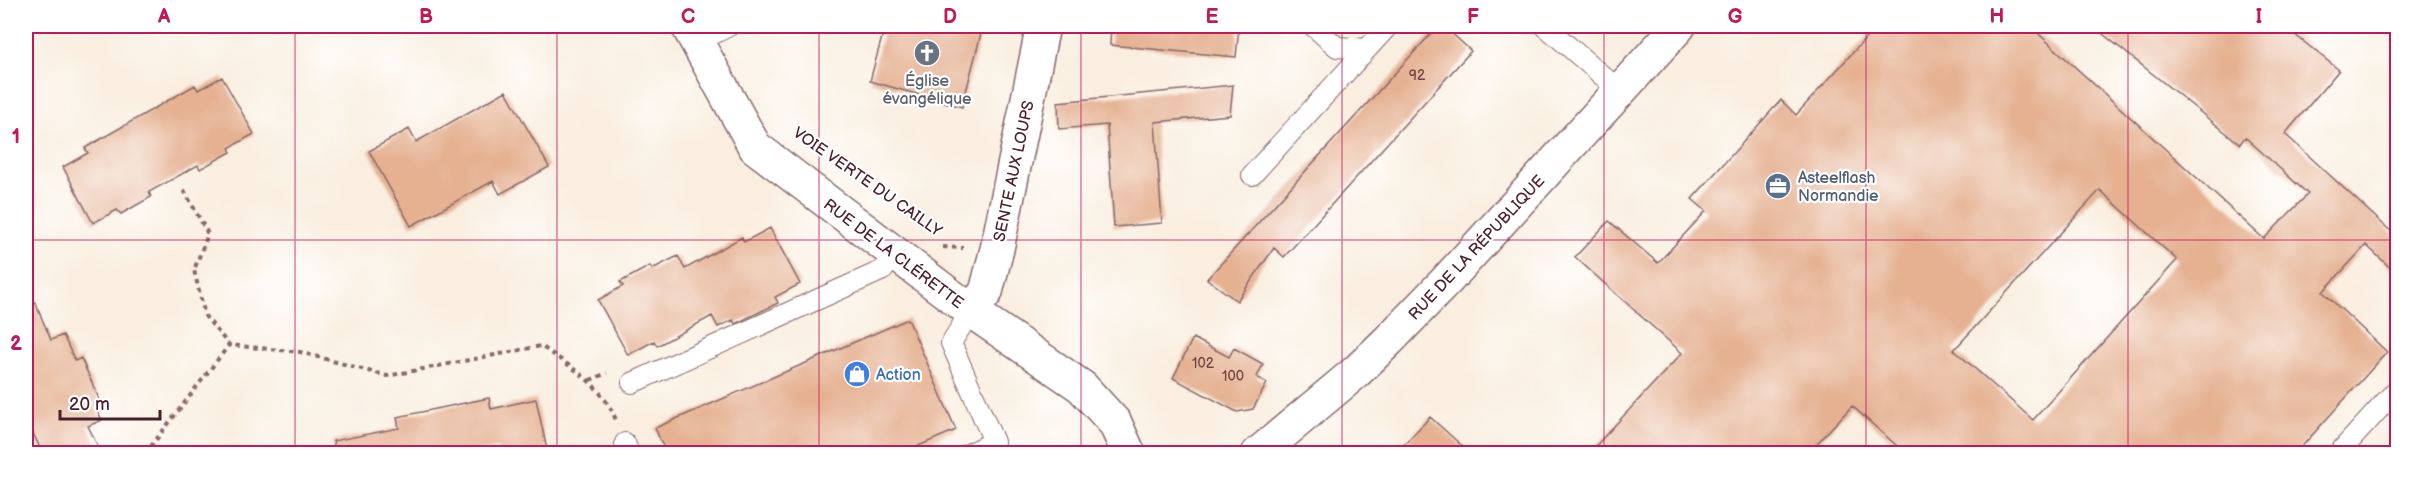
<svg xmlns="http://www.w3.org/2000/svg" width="2423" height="479" font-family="'Balsamiq Sans',sans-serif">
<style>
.building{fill:#e5b191;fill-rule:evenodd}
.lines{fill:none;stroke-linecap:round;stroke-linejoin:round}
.service-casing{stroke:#87676a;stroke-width:22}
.minor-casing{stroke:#87676a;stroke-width:36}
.tertiary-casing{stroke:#87676a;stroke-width:36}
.path{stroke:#87676a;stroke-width:4;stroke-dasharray:4.5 4.5;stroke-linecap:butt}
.service{stroke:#fff;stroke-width:20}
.minor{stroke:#fff;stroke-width:33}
.tertiary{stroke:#fff;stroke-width:33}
.grid{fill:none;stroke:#c2185b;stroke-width:1.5;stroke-opacity:0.55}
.labels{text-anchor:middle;stroke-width:4.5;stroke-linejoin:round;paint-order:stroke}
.number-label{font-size:14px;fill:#714444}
.worship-label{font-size:16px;fill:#5b616d;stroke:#fff}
.street-label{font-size:16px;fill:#4a1f2b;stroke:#fff}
.service-label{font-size:16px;fill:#4e5e75;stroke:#fff;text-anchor:start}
.shop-label{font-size:16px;fill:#366cbe;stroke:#fff;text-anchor:start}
.neatline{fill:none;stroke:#c2185b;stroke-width:2}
.grid-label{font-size:20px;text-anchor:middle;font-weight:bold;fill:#c2185b}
</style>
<rect width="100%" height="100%" fill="#fff"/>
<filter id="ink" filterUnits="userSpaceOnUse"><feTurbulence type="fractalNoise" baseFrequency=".0167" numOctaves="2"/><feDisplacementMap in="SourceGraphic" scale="12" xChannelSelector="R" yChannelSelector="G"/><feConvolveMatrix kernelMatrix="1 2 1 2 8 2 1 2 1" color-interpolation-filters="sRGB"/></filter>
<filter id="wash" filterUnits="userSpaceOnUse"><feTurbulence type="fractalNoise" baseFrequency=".008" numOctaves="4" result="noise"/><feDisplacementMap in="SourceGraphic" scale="24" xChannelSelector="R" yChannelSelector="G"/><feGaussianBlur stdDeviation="1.35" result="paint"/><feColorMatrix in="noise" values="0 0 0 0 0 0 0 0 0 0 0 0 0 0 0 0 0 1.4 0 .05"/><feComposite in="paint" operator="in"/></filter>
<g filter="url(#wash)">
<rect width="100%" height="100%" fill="#f9eedf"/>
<g id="blocks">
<!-- building -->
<path class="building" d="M 885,26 L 983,26 L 962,107 L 870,81 Z
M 1111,26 L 1239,26 L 1236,57 L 1110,45 Z
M 1438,26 L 1444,26 L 1471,51 L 1284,257 L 1274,248 L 1237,301 L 1207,279 Z
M 1877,26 L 2030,26 L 2264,239 L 2308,194 L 2245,137 L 2240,144 L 2093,26 L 2284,26 L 2339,70 L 2285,134 L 2397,237 L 2397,274 L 2366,245 L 2323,292 L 2387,352 L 2296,453 L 1905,453 L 1852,406 L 1808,453 L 1589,453 L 1682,353 L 1575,257 L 1609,221 L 1658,263 L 1706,211 L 1692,199 L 1781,100 L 1796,115 ZM 2100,190 L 2177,260 L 2033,420 L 1954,350 Z
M 222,77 L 254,134 L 229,148 L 231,152 L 200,169 L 198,165 L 149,192 L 151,197 L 121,214 L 117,210 L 93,223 L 63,167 L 88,153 L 85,148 L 195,85 L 198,90 Z
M 1233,85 L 1230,115 L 1155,122 L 1162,223 L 1114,227 L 1107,125 L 1059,129 L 1058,102 Z
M 506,91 L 549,167 L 500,194 L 493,181 L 411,226 L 369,151 L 409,129 L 416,142 Z
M 770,228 L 800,284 L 775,297 L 778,303 L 735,324 L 733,320 L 718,327 L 712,316 L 657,346 L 654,341 L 628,355 L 598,300 L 623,286 L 620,282 L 650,266 L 652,269 L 678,256 L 685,269 L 742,237 L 744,242 Z
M 26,281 L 51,340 L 63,335 L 75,361 L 81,358 L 100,401 L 94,404 L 102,420 L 88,426 L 101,453 L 42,453 L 26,417 Z
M 908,319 L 956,430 L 902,453 L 666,453 L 655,428 Z
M 1193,338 L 1229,357 L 1234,348 L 1263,364 L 1257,377 L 1267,383 L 1253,409 L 1237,412 L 1173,378 Z
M 489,398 L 491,409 L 536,399 L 547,450 L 527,453 L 499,453 L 497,448 L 471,453 L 335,453 L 333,441 L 399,428 L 397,417 Z
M 1430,417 L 1470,453 L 1396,453 Z"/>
</g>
</g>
<g filter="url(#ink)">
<use href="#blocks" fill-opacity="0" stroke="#87676a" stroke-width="1.5"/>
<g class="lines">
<defs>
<path id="service" d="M 1313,26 L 1337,47 L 1367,49
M 1545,26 L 1620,91
M 697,42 L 729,26
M 1252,175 L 1388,26
M 632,383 L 883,270 L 895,255
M 625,443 L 629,454
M 968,454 L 994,442 L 951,343 L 971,311
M 2338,454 L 2398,388"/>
<path id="minor" d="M 688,26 L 755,147 L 971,311 L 1082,387 L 1115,423 L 1129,454
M 971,311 L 986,292 L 997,249 L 1043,26"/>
<path id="tertiary" d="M 1258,454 L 1356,372 L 1389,340 L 1447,280 L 1679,26"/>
</defs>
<!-- service casing -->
<use href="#service" class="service-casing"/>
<!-- minor casing -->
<use href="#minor" class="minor-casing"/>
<!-- tertiary casing -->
<use href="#tertiary" class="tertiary-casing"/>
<!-- path -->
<path class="path" d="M 184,190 L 208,234 L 194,270 L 205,316 L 229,345
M 943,247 L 963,248
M 590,380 L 607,373
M 145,454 L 229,345 L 300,352 L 387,376 L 541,346 C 572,368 601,383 616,420"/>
<!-- service -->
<use href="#service" class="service"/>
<!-- minor -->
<use href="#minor" class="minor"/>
<!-- tertiary -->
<use href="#tertiary" class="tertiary"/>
</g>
</g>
<!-- grid -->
<path class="grid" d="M 295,26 L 295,454M 557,26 L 557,454M 819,26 L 819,454M 1081,26 L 1081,454M 1342,26 L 1342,454M 1604,26 L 1604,454M 1866,26 L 1866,454M 2128,26 L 2128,454M 26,240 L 2398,240"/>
<!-- icons -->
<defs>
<symbol id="church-disc" viewBox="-11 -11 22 22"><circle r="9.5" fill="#6b7280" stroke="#fff"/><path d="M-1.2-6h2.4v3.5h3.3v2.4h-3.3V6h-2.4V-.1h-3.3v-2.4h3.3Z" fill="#fff"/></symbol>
<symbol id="office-disc" viewBox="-11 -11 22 22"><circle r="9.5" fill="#5c6f8a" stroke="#fff"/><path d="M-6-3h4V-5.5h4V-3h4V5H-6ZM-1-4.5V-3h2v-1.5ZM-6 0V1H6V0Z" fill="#fff"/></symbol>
<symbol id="shop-disc" viewBox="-11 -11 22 22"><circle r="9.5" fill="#3f7fe0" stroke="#fff"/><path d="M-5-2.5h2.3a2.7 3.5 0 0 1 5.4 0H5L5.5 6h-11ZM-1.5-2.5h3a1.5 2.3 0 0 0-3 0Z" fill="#fff"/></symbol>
</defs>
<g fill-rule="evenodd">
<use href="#church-disc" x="912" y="38" width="30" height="30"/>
<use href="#office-disc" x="1763" y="171" width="30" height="30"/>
<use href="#shop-disc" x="842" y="359" width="30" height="30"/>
</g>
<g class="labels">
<!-- number labels -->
<g class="number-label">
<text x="1417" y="80">92</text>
<text x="1203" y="368">102</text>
<text x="1233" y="381">100</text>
</g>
<!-- worship labels -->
<g class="worship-label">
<text x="927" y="86">Église<tspan x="927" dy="18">évangélique</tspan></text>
</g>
<!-- street labels -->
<g class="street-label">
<text transform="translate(1013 171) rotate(-78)" y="6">SENTE AUX LOUPS</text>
<text transform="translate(868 181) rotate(35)" y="6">VOIE VERTE DU CAILLY</text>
<text transform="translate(1476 247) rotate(-47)" y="6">RUE DE LA RÉPUBLIQUE</text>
<text transform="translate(894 253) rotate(37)" y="6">RUE DE LA CLÉRETTE</text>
</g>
<!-- service labels -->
<g class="service-label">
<text x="1798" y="183">Asteelflash<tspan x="1798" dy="18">Normandie</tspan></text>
</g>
<!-- shop labels -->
<g class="shop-label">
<text x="876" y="380">Action</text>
</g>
</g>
<!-- margin -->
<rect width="2423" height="479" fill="none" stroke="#fff" stroke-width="66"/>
<!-- scale -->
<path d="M60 410v9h100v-9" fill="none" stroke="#4a1f2b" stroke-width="3"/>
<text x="69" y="410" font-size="18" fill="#4a1f2b" stroke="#ffffff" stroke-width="4.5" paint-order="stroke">20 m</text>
<rect x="33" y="33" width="2357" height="413" class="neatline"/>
<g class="grid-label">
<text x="164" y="23">A</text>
<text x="426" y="23">B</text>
<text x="688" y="23">C</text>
<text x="950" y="23">D</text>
<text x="1212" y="23">E</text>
<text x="1473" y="23">F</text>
<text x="1735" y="23">G</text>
<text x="1997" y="23">H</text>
<text x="2259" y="23">I</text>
<text x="16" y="143">1</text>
<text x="16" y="350">2</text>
</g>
</svg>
